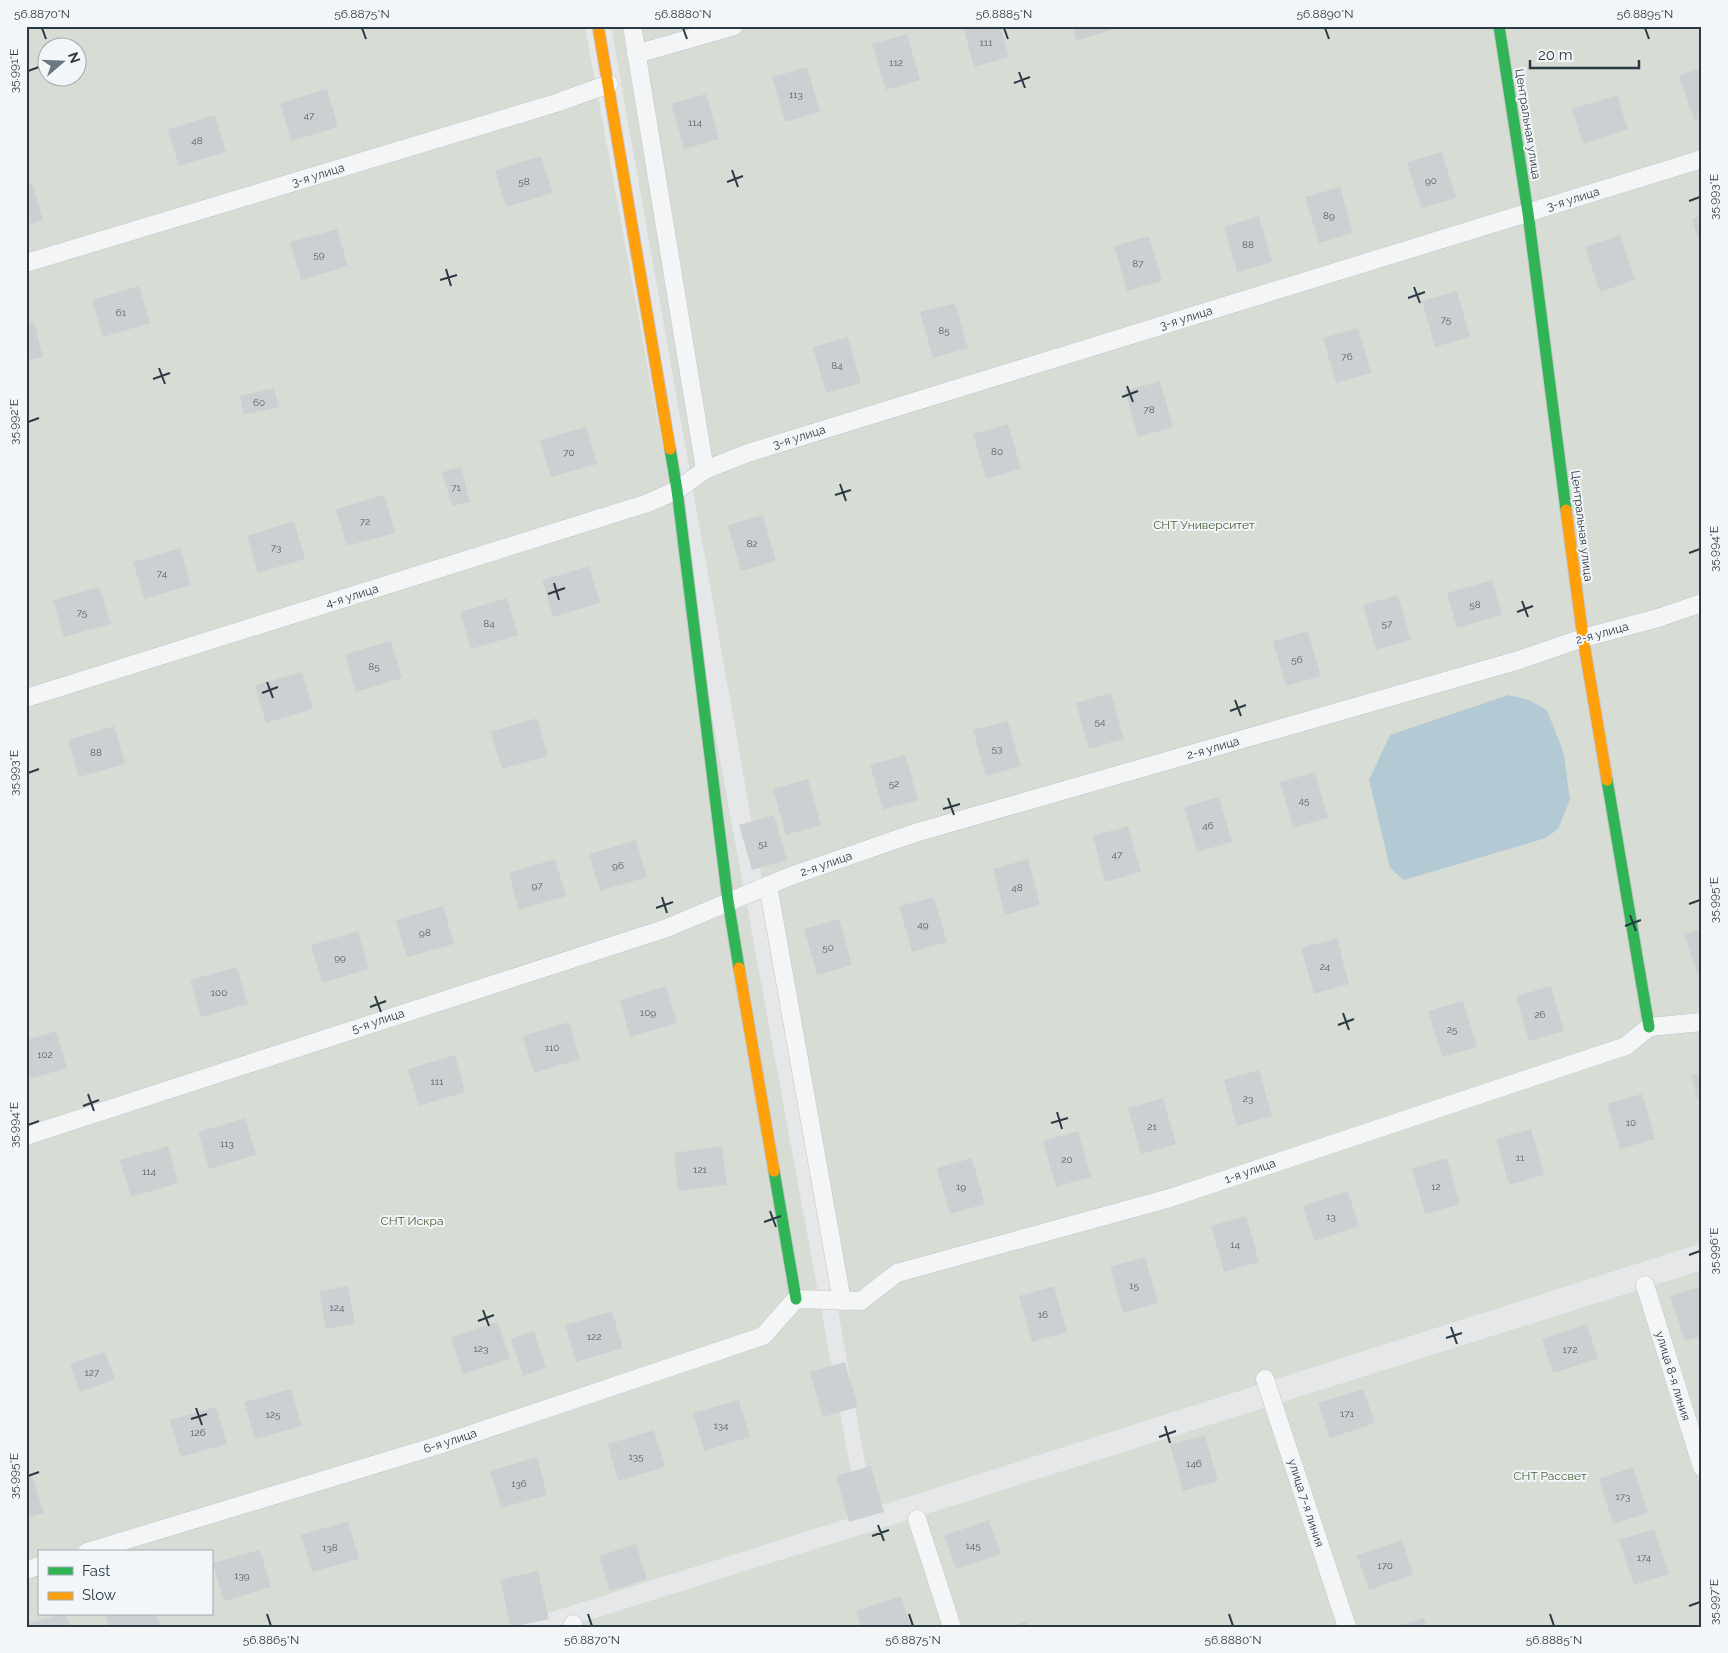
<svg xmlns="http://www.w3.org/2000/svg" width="1728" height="1653" font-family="Raleway,sans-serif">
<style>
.garden{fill:#d7ddd5;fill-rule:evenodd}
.water{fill:#b3cad4}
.building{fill:#cdd0d2}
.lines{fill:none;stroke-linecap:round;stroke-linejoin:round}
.lane-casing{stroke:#c3c5c7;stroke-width:19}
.fast-casing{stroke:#c3c5c7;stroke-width:13}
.slow-casing{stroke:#c3c5c7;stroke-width:13}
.lane{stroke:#f4f5f6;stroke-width:18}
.fast{stroke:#30b455;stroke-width:11}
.slow{stroke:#ff9f0a;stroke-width:11}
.ticks{fill:none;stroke:#2b3944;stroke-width:2}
.labels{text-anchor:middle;stroke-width:4;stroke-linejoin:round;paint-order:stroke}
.number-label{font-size:10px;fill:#546068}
.street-label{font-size:12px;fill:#2b3944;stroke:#f3f6f8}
.park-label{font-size:12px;fill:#476038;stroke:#f3f6f8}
.neatline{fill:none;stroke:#2b3944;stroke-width:2}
.ticks-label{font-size:12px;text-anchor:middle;fill:#2b3944}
</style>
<rect width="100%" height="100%" fill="#e5e7e9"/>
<!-- garden -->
<path class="garden" d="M 26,26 L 585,26 L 859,1515 L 504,1627 L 26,1627 ZM 48,48 L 78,48 L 78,78 L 48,78 ZM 39,1552 L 211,1552 L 211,1614 L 39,1614 Z
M 611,26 L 1702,26 L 1702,1243 L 873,1508 Z
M 1702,1270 L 1702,1627 L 567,1627 Z"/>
<!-- water -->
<path class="water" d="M 1508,695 L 1529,700 L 1547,710 L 1564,754 L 1570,800 L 1558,829 L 1546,838 L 1404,880 L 1390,868 L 1369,780 L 1390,735 Z"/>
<!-- building -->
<path class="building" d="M 963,26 L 1000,26 L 1009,57 L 974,67 Z
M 1072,26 L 1109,26 L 1111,30 L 1076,41 Z
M 907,34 L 920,80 L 886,90 L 872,44 Z
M 807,67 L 820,112 L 785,122 L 772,77 Z
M 1702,68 L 1702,118 L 1694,120 L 1679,75 Z
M 327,89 L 338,127 L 291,141 L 280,103 Z
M 706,94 L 719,139 L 684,149 L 671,104 Z
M 1617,95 L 1628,129 L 1583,144 L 1572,109 Z
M 215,115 L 226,152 L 179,166 L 168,129 Z
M 1442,152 L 1456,198 L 1421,208 L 1407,162 Z
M 541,156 L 553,193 L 506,207 L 495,170 Z
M 32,183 L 43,220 L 26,225 L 26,184 Z
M 1340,187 L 1353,233 L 1319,243 L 1305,197 Z
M 1702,215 L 1702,249 L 1701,249 L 1692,219 Z
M 1259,216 L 1272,262 L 1237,272 L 1224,227 Z
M 337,229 L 348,266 L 301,280 L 290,242 Z
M 1620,235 L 1635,280 L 1600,292 L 1585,247 Z
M 1149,236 L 1162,281 L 1127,291 L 1114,246 Z
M 139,286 L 150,323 L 103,337 L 92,300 Z
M 1457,291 L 1470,337 L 1435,347 L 1422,301 Z
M 955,303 L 968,348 L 933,358 L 920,312 Z
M 34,322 L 43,357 L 26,361 L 26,324 Z
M 1358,328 L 1371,373 L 1336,383 L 1323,338 Z
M 848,337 L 861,383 L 826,393 L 813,347 Z
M 1160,381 L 1173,427 L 1138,437 L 1125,391 Z
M 274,388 L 279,407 L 244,415 L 240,396 Z
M 1008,424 L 1021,469 L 986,479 L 973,434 Z
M 586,427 L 597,464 L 551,477 L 540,440 Z
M 461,467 L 470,502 L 452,506 L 442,472 Z
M 384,495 L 395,533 L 347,546 L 336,509 Z
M 763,515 L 776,561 L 741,571 L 728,525 Z
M 294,521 L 305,559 L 258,573 L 247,536 Z
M 180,548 L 191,585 L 144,599 L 133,562 Z
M 589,566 L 600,603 L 553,617 L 542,580 Z
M 1492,580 L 1502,615 L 1457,628 L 1447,593 Z
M 99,587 L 111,624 L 64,637 L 53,600 Z
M 1398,595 L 1411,640 L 1376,650 L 1363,605 Z
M 507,598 L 518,635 L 471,649 L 460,612 Z
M 1308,631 L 1321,676 L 1286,686 L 1273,641 Z
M 391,641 L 402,678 L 356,692 L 345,654 Z
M 302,672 L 313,709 L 266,723 L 255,685 Z
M 1111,693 L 1124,739 L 1089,749 L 1076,703 Z
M 537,718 L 548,756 L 502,769 L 491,732 Z
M 1008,721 L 1021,766 L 986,776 L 973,730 Z
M 114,726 L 125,764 L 79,777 L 68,740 Z
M 905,755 L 918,800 L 883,810 L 870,765 Z
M 1315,772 L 1328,818 L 1293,828 L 1280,782 Z
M 808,779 L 821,825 L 786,835 L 773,789 Z
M 1219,797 L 1232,842 L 1197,852 L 1184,807 Z
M 774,815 L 787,860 L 752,870 L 739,825 Z
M 1128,826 L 1141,872 L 1105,882 L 1093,836 Z
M 636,840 L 647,877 L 600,891 L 589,854 Z
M 555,859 L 566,896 L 519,910 L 509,873 Z
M 1028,859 L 1040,905 L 1005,915 L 993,869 Z
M 934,897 L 947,942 L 912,952 L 899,906 Z
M 443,906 L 454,944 L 407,957 L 396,920 Z
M 839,919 L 852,965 L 817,975 L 804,929 Z
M 1702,928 L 1702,978 L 1699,979 L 1684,934 Z
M 358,931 L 369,969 L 322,983 L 311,945 Z
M 1337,938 L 1349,984 L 1314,994 L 1301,948 Z
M 237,967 L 248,1004 L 201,1017 L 190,980 Z
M 666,986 L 677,1023 L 630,1037 L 620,1000 Z
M 1551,986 L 1564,1031 L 1529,1041 L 1516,996 Z
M 1463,1001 L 1477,1047 L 1442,1057 L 1428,1011 Z
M 569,1022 L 580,1059 L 534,1073 L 523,1036 Z
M 56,1031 L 67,1068 L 26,1080 L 26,1040 Z
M 455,1055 L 465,1092 L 419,1106 L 408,1069 Z
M 1259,1070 L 1272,1116 L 1237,1126 L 1224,1080 Z
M 1702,1072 L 1702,1111 L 1701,1111 L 1691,1075 Z
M 1642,1094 L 1655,1139 L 1620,1149 L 1607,1104 Z
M 1163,1098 L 1176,1144 L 1141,1154 L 1128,1108 Z
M 245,1118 L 256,1155 L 209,1169 L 198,1132 Z
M 1531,1129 L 1544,1175 L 1509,1185 L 1496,1139 Z
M 1078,1131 L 1091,1177 L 1056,1187 L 1043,1141 Z
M 168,1146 L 178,1183 L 131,1197 L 120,1160 Z
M 722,1146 L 727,1185 L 678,1191 L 674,1153 Z
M 972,1158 L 985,1204 L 950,1214 L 937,1168 Z
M 1447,1158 L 1460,1204 L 1425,1214 L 1412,1168 Z
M 1348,1191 L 1359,1226 L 1314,1241 L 1303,1206 Z
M 1246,1216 L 1259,1262 L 1224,1272 L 1211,1226 Z
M 1145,1257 L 1158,1303 L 1123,1313 L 1110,1267 Z
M 348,1286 L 355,1324 L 326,1329 L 319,1291 Z
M 1054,1286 L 1067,1332 L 1032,1342 L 1019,1296 Z
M 1702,1286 L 1702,1336 L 1685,1341 L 1670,1296 Z
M 612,1311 L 623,1348 L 576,1362 L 565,1325 Z
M 498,1322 L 510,1359 L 463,1374 L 451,1337 Z
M 1587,1324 L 1598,1359 L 1553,1373 L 1542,1339 Z
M 534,1331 L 546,1368 L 523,1376 L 511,1339 Z
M 105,1352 L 115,1379 L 80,1392 L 70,1364 Z
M 845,1362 L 858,1407 L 823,1417 L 810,1372 Z
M 291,1389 L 302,1426 L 255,1439 L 244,1402 Z
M 1363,1389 L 1375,1423 L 1330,1438 L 1318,1403 Z
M 739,1400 L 750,1437 L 704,1451 L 693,1413 Z
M 216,1407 L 227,1444 L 181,1457 L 170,1420 Z
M 654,1430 L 665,1467 L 618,1481 L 608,1444 Z
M 1205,1435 L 1218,1481 L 1183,1491 L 1170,1445 Z
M 537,1457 L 547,1495 L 501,1508 L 490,1471 Z
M 871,1466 L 884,1512 L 849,1522 L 836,1476 Z
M 1633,1467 L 1648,1513 L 1613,1524 L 1599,1479 Z
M 32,1476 L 44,1513 L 26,1518 L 26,1477 Z
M 989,1520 L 1001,1554 L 956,1569 L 944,1535 Z
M 348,1521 L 359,1559 L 312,1572 L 301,1535 Z
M 1654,1529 L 1669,1574 L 1634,1585 L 1619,1540 Z
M 1402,1540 L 1413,1575 L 1369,1590 L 1357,1555 Z
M 636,1544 L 647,1579 L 610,1591 L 599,1556 Z
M 260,1550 L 271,1587 L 224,1601 L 213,1563 Z
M 538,1571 L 549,1619 L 511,1627 L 500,1580 Z
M 901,1596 L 911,1627 L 861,1627 L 856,1611 Z
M 61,1614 L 66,1614 L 70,1627 L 26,1627 L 26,1624 Z
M 105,1614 L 156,1614 L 160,1626 L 109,1627 Z
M 1424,1618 L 1427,1627 L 1397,1627 L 1397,1626 Z
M 1027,1621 L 1028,1627 L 1011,1627 L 1011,1626 Z"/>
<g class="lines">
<defs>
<path id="lane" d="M 632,26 L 705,470
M 636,54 L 734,26
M 26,263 L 556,103 L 609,84
M 26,698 L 648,503 L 677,490 L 705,470 L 748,453 L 1702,159
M 768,885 L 842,1301
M 26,1136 L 667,928 L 788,877 L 915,833 L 1519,660 L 1583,638 L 1658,618 L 1702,603
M 1645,1285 L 1702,1467
M 1265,1379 L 1347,1627
M 917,1519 L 952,1627
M 87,1552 L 439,1445 L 763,1336 L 796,1299 L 861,1301 L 897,1273 L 1170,1198 L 1626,1046 L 1649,1027 L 1702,1022
M 26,1570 L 39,1566
M 573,1624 L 574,1627"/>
<path id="fast" d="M 1499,26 L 1528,213 L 1566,510
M 670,449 L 677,490 L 728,901 L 739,968
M 1607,780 L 1649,1027
M 774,1171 L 796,1299"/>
<path id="slow" d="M 598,26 L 670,449
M 1566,510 L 1583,638 L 1607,780
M 739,968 L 774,1171"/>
</defs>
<!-- lane casing -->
<use href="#lane" class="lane-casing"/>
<!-- fast casing -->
<use href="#fast" class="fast-casing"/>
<!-- slow casing -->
<use href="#slow" class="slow-casing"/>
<!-- lane -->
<use href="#lane" class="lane"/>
<!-- fast -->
<use href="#fast" class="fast"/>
<!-- slow -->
<use href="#slow" class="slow"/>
</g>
<!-- ticks -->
<path class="ticks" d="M 42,28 L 46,39M 362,28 L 366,39M 683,28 L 687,39M 1004,28 L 1008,39M 1325,28 L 1329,39M 1645,28 L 1649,39M 28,71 L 39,67M 1019,72 L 1025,88M 1014,83 L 1030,77M 732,170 L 738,187M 727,182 L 743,176M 1689,201 L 1700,197M 446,269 L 451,286M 440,280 L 457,275M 1414,287 L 1420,303M 1408,298 L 1425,292M 159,368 L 165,384M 153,379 L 170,373M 1127,386 L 1133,402M 1122,397 L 1138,391M 28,422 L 39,418M 840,484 L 846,501M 835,495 L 851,490M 1689,553 L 1700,549M 554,583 L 559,600M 548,594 L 565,588M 1522,601 L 1528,617M 1517,612 L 1533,606M 267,682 L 273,698M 262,693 L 278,687M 1235,700 L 1241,716M 1230,711 L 1246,705M 28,773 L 39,769M 948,798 L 954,815M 943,809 L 960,804M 662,897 L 667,913M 1689,904 L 1700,900M 656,908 L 673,902M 1630,915 L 1636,931M 1625,926 L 1641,920M 375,996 L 381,1012M 370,1007 L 386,1001M 1343,1013 L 1349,1030M 1338,1025 L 1354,1019M 88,1094 L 94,1111M 83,1106 L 99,1100M 1057,1112 L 1062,1129M 1051,1123 L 1068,1118M 28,1125 L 39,1121M 770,1211 L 776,1227M 764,1222 L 781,1216M 1689,1255 L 1700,1251M 483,1310 L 489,1326M 478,1321 L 494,1315M 1451,1327 L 1457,1344M 1446,1338 L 1462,1333M 196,1408 L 202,1425M 191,1419 L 207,1414M 1165,1426 L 1170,1443M 1159,1437 L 1176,1431M 28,1476 L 39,1472M 878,1525 L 884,1541M 872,1536 L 889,1530M 1689,1606 L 1700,1602M 267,1614 L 271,1626M 588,1614 L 592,1626M 909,1614 L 913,1626M 1229,1614 L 1233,1626M 1550,1614 L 1554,1626"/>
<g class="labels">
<!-- number labels -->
<g class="number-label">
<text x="986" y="46">111</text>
<text x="896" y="66">112</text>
<text x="796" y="98">113</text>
<text x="309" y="119">47</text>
<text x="695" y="126">114</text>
<text x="197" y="144">48</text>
<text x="1431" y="184">90</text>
<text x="524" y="185">58</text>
<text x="1329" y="219">89</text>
<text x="1248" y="248">88</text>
<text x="319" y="258">59</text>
<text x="1138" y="267">87</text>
<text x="121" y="316">61</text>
<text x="1446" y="323">75</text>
<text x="944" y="334">85</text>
<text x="1347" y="360">76</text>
<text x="837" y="369">84</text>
<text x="259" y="406">60</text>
<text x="1149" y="413">78</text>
<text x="997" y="455">80</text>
<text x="569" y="456">70</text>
<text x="456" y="491">71</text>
<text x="365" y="525">72</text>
<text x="752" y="547">82</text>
<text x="276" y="551">73</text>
<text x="162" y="577">74</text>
<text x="1475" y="608">58</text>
<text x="82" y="616">75</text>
<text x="489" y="627">84</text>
<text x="1387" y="627">57</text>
<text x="1297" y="663">56</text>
<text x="374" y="670">85</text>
<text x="1100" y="725">54</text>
<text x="997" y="752">53</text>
<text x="96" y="756">88</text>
<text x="894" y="787">52</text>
<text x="1304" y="804">45</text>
<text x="1208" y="829">46</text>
<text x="763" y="847">51</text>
<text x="1117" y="858">47</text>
<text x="618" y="869">96</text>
<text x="537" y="889">97</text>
<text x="1017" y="891">48</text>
<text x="923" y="928">49</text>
<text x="425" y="936">98</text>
<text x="828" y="951">50</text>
<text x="340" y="961">99</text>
<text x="1325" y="970">24</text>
<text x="219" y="996">100</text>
<text x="648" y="1016">109</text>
<text x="1540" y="1018">26</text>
<text x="1452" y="1033">25</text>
<text x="552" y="1051">110</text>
<text x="45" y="1058">102</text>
<text x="437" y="1085">111</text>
<text x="1248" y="1102">23</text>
<text x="1631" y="1126">10</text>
<text x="1152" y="1130">21</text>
<text x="227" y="1147">113</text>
<text x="1520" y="1161">11</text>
<text x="1067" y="1163">20</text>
<text x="700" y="1173">121</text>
<text x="149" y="1175">114</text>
<text x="961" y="1190">19</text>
<text x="1436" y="1190">12</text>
<text x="1331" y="1220">13</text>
<text x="1235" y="1248">14</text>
<text x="1134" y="1289">15</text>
<text x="337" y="1311">124</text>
<text x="1043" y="1318">16</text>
<text x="594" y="1340">122</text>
<text x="481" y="1352">123</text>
<text x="1570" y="1353">172</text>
<text x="92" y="1376">127</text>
<text x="1347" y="1417">171</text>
<text x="273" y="1418">125</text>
<text x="721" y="1429">134</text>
<text x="198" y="1436">126</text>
<text x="636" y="1460">135</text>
<text x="1194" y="1467">146</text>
<text x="519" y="1487">136</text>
<text x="1623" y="1500">173</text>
<text x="973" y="1549">145</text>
<text x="330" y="1551">138</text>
<text x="1644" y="1561">174</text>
<text x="1385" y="1569">170</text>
<text x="242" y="1579">139</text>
</g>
<!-- street labels -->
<g class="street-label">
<text transform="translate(1528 124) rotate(81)" y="4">Центральная улица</text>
<text transform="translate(318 175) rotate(-17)" y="4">3-я улица</text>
<text transform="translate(1573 199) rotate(-17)" y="4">3-я улица</text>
<text transform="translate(1186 318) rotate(-17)" y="4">3-я улица</text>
<text transform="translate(799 437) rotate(-17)" y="4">3-я улица</text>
<text transform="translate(1582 526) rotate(83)" y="4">Центральная улица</text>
<text transform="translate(352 596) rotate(-17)" y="4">4-я улица</text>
<text transform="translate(1602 633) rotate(-15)" y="4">2-я улица</text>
<text transform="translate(1213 748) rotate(-16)" y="4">2-я улица</text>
<text transform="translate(826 864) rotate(-19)" y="4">2-я улица</text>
<text transform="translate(378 1021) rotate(-18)" y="4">5-я улица</text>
<text transform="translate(1250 1171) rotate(-19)" y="4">1-я улица</text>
<text transform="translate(1673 1376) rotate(73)" y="4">улица 8-я линия</text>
<text transform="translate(450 1441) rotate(-18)" y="4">6-я улица</text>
<text transform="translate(1306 1503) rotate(72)" y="4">улица 7-я линия</text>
</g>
<!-- park labels -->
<g class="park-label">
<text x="1204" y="529">СНТ Университет</text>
<text x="412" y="1225">СНТ Искра</text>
<text x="1550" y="1480">СНТ Рассвет</text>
</g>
</g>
<!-- border -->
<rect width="1728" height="1653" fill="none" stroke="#f3f6f8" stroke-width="55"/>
<!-- legend -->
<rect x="38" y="1550" width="175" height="65" fill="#f3f6f8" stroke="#a3aab0"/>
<rect x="48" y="1567" width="25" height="8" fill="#30b455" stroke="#a3aab0"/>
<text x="82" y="1576" font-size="15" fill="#2b3944">Fast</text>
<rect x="48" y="1592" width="25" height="8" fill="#ff9f0a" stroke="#a3aab0"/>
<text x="82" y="1600" font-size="15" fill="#2b3944">Slow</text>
<!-- north arrow -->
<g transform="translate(62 62) rotate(71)"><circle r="24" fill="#f3f6f8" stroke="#a3aab0"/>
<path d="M0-4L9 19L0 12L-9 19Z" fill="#6c767e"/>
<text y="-8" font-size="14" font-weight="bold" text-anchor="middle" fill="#2b3944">N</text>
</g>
<!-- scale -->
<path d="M1530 60v8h109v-8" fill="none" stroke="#2b3944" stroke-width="2.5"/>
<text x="1538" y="60" font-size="15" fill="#2b3944" stroke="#f3f6f8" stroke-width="4" paint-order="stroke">20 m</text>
<rect x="28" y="28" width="1672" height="1598" class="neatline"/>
<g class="ticks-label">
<text x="42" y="18">56.8870°N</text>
<text x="362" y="18">56.8875°N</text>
<text x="683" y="18">56.8880°N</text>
<text x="1004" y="18">56.8885°N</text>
<text x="1325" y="18">56.8890°N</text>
<text x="1645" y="18">56.8895°N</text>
<text transform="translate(14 71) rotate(-90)" y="4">35.991°E</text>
<text transform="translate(1714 197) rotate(-90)" y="4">35.993°E</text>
<text transform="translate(14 422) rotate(-90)" y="4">35.992°E</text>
<text transform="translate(1714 549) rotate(-90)" y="4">35.994°E</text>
<text transform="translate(14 773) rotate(-90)" y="4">35.993°E</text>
<text transform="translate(1714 900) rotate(-90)" y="4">35.995°E</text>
<text transform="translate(14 1125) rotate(-90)" y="4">35.994°E</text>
<text transform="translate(1714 1251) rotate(-90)" y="4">35.996°E</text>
<text transform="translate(14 1476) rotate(-90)" y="4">35.995°E</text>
<text transform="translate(1714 1602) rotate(-90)" y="4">35.997°E</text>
<text x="271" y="1644">56.8865°N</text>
<text x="592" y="1644">56.8870°N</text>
<text x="913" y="1644">56.8875°N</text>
<text x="1233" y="1644">56.8880°N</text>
<text x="1554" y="1644">56.8885°N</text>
</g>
</svg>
